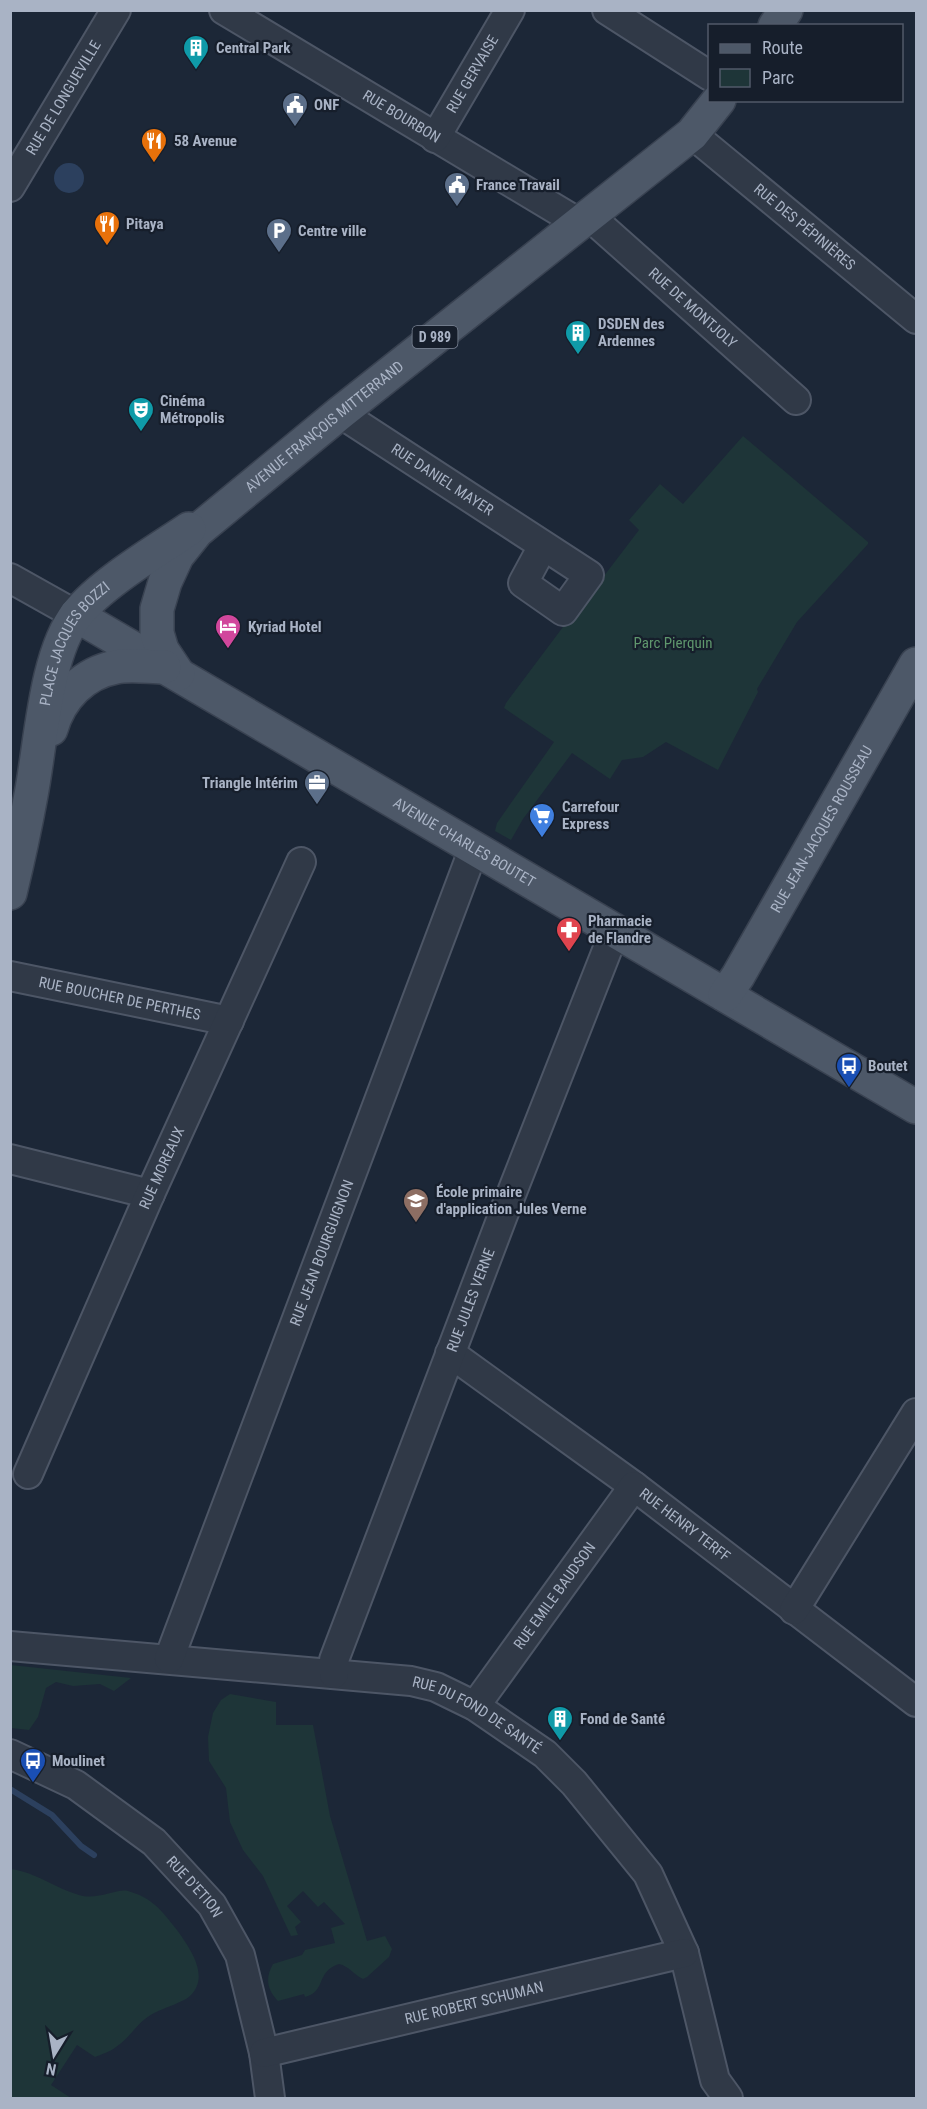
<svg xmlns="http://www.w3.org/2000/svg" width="927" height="2109" font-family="'Roboto Condensed',sans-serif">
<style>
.green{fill:#1e3538}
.water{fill:#2c405e}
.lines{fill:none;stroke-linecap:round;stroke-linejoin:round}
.stream{stroke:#2c405e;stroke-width:6}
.minor-casing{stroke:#4d5666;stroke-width:32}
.major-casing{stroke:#394251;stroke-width:36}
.minor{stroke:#303947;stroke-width:28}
.major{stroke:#4d5868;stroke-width:33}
.labels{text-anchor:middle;stroke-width:4.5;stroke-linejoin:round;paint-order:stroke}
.shield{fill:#161e2b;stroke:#7d8697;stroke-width:1.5}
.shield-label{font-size:14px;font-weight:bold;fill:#a9b3c5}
.poi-label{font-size:15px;font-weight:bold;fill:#a9b3c5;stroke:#161e2b;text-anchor:start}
.street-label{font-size:15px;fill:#a9b3c5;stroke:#161e2b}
.park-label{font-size:15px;fill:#5f976d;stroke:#161e2b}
</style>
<rect width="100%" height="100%" fill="#1c2737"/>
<!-- green -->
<path class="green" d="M 743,436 L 868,542 L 868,544 L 797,622 L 757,689 L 758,692 L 718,770 L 666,742 L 643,757 L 622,760 L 610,779 L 572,753 L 523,819 L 511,840 L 495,831 L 497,823 L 554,742 L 504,708 L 506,703 L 566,623 L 568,623 L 639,530 L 629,520 L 660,484 L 683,504 Z
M 11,1665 L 131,1678 L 114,1691 L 100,1684 L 73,1686 L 56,1682 L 46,1688 L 38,1717 L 29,1730 L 11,1728 Z
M 230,1694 L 276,1702 L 276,1725 L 313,1725 L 330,1816 L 367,1941 L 385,1936 L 392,1949 L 389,1957 L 367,1977 L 363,1979 C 354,1975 349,1966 339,1964 C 315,1972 327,1991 305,1997 L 304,1994 L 278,2001 C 267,1990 265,1978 273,1964 L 302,1955 L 305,1950 L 335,1943 L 331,1928 L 345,1924 L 324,1902 L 318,1907 L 303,1891 L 287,1906 L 301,1922 L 295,1927 L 298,1935 L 291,1936 L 263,1876 L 243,1850 L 230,1822 L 226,1788 L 209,1761 L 208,1737 L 213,1713 L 221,1700 Z
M 11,1869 C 35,1872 55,1888 79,1895 C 97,1901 117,1888 128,1891 C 153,1898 162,1911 177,1930 C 189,1947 211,1976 190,1996 C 181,2004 157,2009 145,2019 C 135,2027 127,2040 116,2047 C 110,2052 102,2054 95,2057 L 77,2045 L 51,2085 L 71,2098 L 11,2098 Z"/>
<!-- water -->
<path class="water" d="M54 178a15 15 0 1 1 30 0a15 15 0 1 1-30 0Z"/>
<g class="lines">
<!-- stream -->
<path class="stream" d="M 10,1789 L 52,1815 L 81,1846 L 94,1855"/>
<defs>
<g id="minor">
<path id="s1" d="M 224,10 L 579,223"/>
<path d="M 607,10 L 710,76"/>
<path id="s2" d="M 692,134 L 916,319"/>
<path id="s3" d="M 435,138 L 510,10"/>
<path id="s4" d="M 10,187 L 116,10"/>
<path id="s5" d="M 588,215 L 796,400"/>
<path id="s6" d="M 340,413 L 589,575 L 563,611 L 523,583 L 543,546"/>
<path d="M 10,578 L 76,615"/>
<path id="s7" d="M 10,976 L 229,1021"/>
<path d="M 10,1159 L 150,1194"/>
<path id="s8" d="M 450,1353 L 634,1486 L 916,1702"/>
<path id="s9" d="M 28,1474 L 150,1194 L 301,862"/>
<path d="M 794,1610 L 916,1413"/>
<path id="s10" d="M 10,1646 L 411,1681 L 436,1687 L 475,1706 L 545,1754 L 574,1783 L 648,1874 L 684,1953 L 715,2080 L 728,2098"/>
<path id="s11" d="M 169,1659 L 474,848"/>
<path id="s12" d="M 334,1674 L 334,1660 L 503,1215 L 615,930"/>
<path id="s13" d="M 475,1706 L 634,1486"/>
<path id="s14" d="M 10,1754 L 76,1785 L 154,1842 L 212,1905 L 240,1955 L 264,2053 L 270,2098"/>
<path id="s15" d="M 264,2053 L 684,1953"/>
</g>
<g id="major">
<path d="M 775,26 L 786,10"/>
<path id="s16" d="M 76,615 L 916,1107"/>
<path id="s17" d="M 178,674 L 162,650 L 157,633 L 157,609 L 165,582 L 177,556 L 197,531 L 340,413 L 692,134 L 719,100"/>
<path d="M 51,729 C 60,697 84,673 116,667 C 131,664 149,667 164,667"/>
<path id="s18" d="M 10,893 C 18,860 25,828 31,795 C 41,744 45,655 77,614 C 102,583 155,552 189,529"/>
<path id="s19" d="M 725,995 L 738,976 L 916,664"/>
</g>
</defs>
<!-- minor casing -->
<use href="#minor" class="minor-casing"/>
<!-- major casing -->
<use href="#major" class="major-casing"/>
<!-- minor -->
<use href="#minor" class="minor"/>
<!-- major -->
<use href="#major" class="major"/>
</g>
<!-- icons -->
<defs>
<symbol id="building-pin" viewBox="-11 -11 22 30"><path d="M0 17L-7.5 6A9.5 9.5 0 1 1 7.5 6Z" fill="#0f9aa8" stroke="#161e2b"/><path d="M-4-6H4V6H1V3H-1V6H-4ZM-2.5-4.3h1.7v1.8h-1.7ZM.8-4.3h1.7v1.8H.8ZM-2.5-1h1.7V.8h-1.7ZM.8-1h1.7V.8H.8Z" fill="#fff"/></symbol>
<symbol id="civic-pin" viewBox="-11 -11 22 30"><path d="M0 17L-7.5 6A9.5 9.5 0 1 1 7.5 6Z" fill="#5c6f8a" stroke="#161e2b"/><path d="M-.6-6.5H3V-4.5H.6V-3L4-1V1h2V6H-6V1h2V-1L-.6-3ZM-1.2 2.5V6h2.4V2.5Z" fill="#fff"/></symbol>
<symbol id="restaurant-pin" viewBox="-11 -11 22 30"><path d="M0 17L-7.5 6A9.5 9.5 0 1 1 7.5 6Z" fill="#e8710a" stroke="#161e2b"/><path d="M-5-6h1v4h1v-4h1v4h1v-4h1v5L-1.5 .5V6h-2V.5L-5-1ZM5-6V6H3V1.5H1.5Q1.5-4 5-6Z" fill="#fff"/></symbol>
<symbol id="parking-pin" viewBox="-11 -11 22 30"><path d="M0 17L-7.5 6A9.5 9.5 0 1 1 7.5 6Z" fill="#5c6f8a" stroke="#161e2b"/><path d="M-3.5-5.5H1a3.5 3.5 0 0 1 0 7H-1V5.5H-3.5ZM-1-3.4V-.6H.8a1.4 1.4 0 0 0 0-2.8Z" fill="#fff"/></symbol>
<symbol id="theatre-pin" viewBox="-11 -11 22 30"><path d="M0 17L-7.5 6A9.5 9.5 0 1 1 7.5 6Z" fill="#0f9aa8" stroke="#161e2b"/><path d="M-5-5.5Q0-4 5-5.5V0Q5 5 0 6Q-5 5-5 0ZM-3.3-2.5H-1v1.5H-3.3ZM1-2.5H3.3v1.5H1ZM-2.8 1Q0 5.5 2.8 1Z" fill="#fff"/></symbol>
<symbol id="hotel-pin" viewBox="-11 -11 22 30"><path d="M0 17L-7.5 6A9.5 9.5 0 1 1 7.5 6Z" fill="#d1479c" stroke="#161e2b"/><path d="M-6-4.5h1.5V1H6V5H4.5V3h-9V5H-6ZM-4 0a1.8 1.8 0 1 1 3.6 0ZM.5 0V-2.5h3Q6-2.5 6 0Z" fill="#fff"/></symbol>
<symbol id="office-pin" viewBox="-11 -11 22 30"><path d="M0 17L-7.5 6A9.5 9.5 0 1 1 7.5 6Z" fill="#5c6f8a" stroke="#161e2b"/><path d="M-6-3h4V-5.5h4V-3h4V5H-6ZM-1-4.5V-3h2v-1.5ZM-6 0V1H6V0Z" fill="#fff"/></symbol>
<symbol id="supermarket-pin" viewBox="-11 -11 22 30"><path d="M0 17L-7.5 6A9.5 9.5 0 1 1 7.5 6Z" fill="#3f7fe0" stroke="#161e2b"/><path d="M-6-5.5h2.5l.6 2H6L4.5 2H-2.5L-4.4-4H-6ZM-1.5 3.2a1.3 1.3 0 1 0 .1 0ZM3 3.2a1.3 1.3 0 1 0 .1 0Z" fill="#fff"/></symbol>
<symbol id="pharmacy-pin" viewBox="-11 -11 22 30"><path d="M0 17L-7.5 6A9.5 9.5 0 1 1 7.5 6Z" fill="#e0444e" stroke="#161e2b"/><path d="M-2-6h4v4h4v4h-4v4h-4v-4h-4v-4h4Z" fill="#fff"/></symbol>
<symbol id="bus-pin" viewBox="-11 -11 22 30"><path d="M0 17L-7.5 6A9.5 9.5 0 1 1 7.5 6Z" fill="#1a4fb4" stroke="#161e2b"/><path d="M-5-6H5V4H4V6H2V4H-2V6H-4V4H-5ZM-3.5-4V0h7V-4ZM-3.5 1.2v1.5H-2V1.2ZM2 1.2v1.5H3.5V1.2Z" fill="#fff"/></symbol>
<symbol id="school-pin" viewBox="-11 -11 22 30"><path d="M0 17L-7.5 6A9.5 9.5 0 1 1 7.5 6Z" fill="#8d6e63" stroke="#161e2b"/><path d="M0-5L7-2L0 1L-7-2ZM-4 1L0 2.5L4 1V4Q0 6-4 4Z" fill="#fff"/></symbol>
</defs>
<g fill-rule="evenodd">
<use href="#building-pin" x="181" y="33" width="30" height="40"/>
<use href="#civic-pin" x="280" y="90" width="30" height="40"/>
<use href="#restaurant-pin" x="139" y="126" width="30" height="40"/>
<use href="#civic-pin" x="442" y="170" width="30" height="40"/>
<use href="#restaurant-pin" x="92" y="209" width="30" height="40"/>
<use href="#parking-pin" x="264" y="216" width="30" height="40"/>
<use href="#building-pin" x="563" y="318" width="30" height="40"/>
<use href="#theatre-pin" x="126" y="395" width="30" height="40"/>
<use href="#hotel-pin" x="213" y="612" width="30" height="40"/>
<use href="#office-pin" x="302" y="768" width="30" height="40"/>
<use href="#supermarket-pin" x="527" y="801" width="30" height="40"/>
<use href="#pharmacy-pin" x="554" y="915" width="30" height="40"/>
<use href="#bus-pin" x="834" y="1051" width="30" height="40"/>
<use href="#school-pin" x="401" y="1186" width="30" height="40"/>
<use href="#building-pin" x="545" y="1704" width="30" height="40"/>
<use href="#bus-pin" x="18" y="1746" width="30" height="40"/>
</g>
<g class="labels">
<!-- shield labels -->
<rect class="shield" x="412.5" y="326" width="45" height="22" rx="4.5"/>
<g class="shield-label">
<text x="435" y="342">D 989</text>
</g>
<!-- poi labels -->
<g class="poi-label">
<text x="216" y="53">Central Park</text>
<text x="314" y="110">ONF</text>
<text x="174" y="146">58 Avenue</text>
<text x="476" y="190">France Travail</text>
<text x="126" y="229">Pitaya</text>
<text x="298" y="236">Centre ville</text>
<text x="598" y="329">DSDEN des<tspan x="598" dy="17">Ardennes</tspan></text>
<text x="160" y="406">Cinéma<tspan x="160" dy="17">Métropolis</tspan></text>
<text x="248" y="632">Kyriad Hotel</text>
<text x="298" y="788" text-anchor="end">Triangle Intérim</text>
<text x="562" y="812">Carrefour<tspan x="562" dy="17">Express</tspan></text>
<text x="588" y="926">Pharmacie<tspan x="588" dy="17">de Flandre</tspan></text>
<text x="868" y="1071">Boutet</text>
<text x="436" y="1197">École primaire<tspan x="436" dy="17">d'application Jules Verne</tspan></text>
<text x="580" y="1724">Fond de Santé</text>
<text x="52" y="1766">Moulinet</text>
</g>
<!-- street labels -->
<g class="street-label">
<text dy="5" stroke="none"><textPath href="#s3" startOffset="74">RUE GERVAISE</textPath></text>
<text dy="5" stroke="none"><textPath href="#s4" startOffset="104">RUE DE LONGUEVILLE</textPath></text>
<text dy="5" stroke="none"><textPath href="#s1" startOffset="207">RUE BOURBON</textPath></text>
<text dy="5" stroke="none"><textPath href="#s2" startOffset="146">RUE DES PÉPINIÈRES</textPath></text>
<text dy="5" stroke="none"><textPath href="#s5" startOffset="140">RUE DE MONTJOLY</textPath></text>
<text dy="5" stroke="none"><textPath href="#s17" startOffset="324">AVENUE FRANÇOIS MITTERRAND</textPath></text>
<text dy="5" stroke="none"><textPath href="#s6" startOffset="122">RUE DANIEL MAYER</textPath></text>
<text dy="5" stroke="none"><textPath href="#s18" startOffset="261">PLACE JACQUES BOZZI</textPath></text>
<text dy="5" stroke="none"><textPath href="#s19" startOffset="192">RUE JEAN-JACQUES ROUSSEAU</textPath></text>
<text dy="5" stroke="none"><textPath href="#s16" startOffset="450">AVENUE CHARLES BOUTET</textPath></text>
<text dy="5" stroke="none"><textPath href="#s7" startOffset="112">RUE BOUCHER DE PERTHES</textPath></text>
<text dy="5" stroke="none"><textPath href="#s9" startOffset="334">RUE MOREAUX</textPath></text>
<text dy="5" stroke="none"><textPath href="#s11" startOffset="434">RUE JEAN BOURGUIGNON</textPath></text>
<text dy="5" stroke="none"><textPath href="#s12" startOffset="399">RUE JULES VERNE</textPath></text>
<text dy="5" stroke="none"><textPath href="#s8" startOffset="291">RUE HENRY TERFF</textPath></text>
<text dy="5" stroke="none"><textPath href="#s13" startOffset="136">RUE EMILE BAUDSON</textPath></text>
<text dy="5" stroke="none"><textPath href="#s10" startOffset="477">RUE DU FOND DE SANTÉ</textPath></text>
<text dy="5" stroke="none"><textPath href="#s14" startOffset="230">RUE D'ETION</textPath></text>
<text dy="5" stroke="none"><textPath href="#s15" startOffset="216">RUE ROBERT SCHUMAN</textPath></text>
</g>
<!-- park labels -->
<g class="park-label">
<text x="673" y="648">Parc Pierquin</text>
</g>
</g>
<!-- border -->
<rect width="927" height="2109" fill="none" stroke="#a9b3c5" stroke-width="24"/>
<!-- legend -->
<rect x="708" y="24" width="195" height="78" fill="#161e2b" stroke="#515a69" stroke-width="1.5"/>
<rect x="720" y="44" width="30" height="9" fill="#4d5868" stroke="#515a69" stroke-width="1.5"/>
<text x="762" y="54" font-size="18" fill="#a9b3c5">Route</text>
<rect x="720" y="69" width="30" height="18" fill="#1e3538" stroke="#515a69" stroke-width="1.5"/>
<text x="762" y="84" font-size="18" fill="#a9b3c5">Parc</text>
<!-- north arrow -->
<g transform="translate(54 2055) rotate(191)" stroke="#161e2b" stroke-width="4.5" paint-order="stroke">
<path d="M0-4.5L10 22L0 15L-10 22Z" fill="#a9b3c5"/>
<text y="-9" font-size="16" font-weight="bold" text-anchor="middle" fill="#a9b3c5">N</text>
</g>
</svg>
